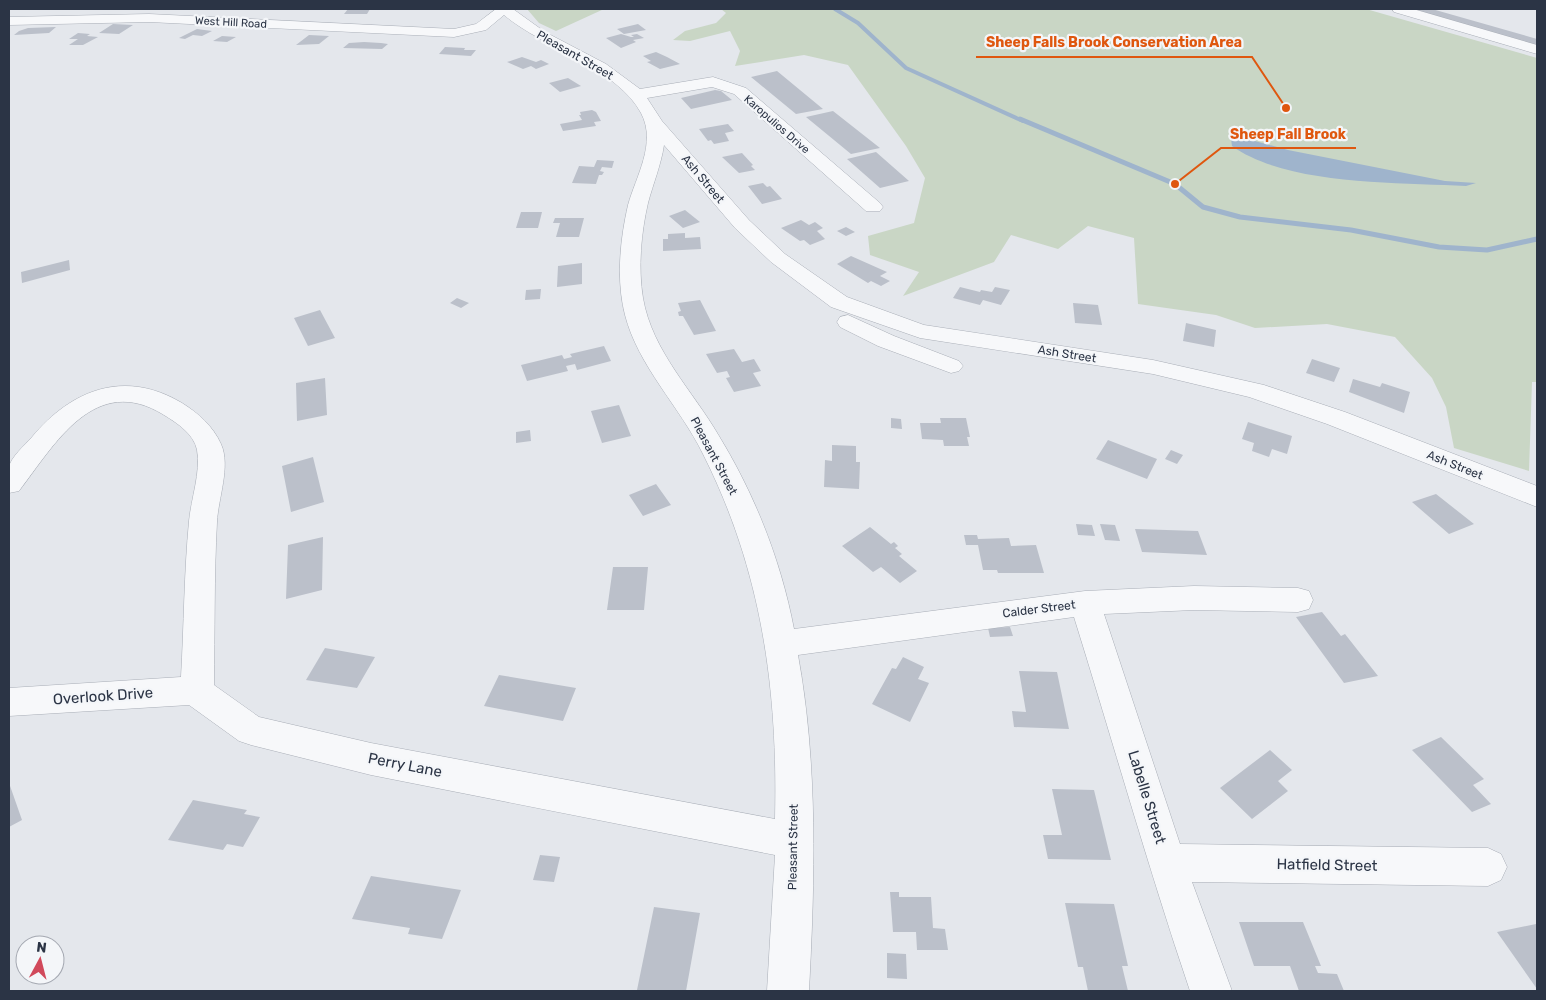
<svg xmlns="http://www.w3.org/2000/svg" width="1546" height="1000" font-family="Rubik,sans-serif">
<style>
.green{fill:#c9d6c5}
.water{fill:#9fb4cc}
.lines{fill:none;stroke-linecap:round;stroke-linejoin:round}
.stream-far1{stroke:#9fb4cc;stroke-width:4}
.stream{stroke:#9fb4cc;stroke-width:5}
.building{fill:#bbc0ca}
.minor-casing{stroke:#a9aeb7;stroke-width:1}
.minor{fill:#f7f8fa;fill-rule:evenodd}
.labels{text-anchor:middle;stroke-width:4.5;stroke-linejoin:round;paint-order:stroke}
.far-street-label{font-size:11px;fill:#2b3445;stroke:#f4f6f9}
.street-label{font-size:12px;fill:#2b3445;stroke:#f4f6f9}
.near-street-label{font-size:15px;fill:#2b3445;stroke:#f4f6f9}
.leader{fill:none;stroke:#df570f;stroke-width:2}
.callout-dot{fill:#df570f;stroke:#f4f6f9;stroke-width:2}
.callout-label{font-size:14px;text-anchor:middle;font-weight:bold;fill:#df570f;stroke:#f4f6f9;stroke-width:4.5;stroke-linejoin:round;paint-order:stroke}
</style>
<rect width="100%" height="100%" fill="#e4e7ec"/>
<!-- green -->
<path class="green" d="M 527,9 L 604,9 L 556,31 L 539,23 Z
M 721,9 L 1366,9 L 1537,58 L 1537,382 L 1532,382 L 1529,471 L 1454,448 L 1446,407 L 1432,378 L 1395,337 L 1327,324 L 1255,328 L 1216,315 L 1138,304 L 1134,238 L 1088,226 L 1058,249 L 1011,235 L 994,262 L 903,296 L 919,272 L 870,255 L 868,236 L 914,223 L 925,178 L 906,146 L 848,65 L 804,55 L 735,66 L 740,51 L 730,31 L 690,41 L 673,40 L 685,31 L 716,23 L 726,13 Z"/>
<!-- water -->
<path class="water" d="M 1244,138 L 1288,150 L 1445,181 L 1476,183 L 1466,186 C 1399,182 1288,186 1232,146 L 1231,139 Z"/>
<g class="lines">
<!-- stream-far1 -->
<path class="stream-far1" d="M 835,9 L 858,23 L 906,68 L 1023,121"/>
<!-- stream -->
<path class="stream" d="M 1020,119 L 1175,184 L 1203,207 L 1240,217 L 1351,230 L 1439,247 L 1487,250 L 1537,239"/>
</g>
<!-- building -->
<path class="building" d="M 348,9 L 370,9 L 367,14 L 344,14 Z
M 1410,9 L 1432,9 L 1537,39 L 1537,47 Z
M 113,24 L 133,25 L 119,34 L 99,33 Z
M 638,24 L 646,30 L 624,34 L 617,29 Z
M 56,27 L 49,33 L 14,35 L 19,31 L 28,28 Z
M 197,29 L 212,31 L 202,36 L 193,35 L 185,39 L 179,38 Z
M 78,33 L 90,34 L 87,36 L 98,37 L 83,45 L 69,45 L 78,39 L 69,39 Z
M 621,34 L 631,37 L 634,37 L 631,35 L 637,34 L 644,38 L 633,40 L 636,42 L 621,48 L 606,38 Z
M 309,35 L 329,36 L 319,44 L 296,45 Z
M 222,36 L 236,37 L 227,42 L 213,41 Z
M 364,42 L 381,43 L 388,44 L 382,49 L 343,48 L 349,43 Z
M 445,47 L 465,48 L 464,50 L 476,50 L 471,56 L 439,54 Z
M 656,52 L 667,57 L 680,64 L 660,69 L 647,62 L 651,61 L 643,56 Z
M 522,57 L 536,62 L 541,60 L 549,64 L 536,69 L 531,66 L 523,69 L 507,62 Z
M 777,71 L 823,109 L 796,114 L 751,77 Z
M 568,78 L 581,86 L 560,92 L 549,83 Z
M 715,90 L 721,91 L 732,100 L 691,109 L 681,98 Z
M 592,110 L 596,112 L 601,121 L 594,122 L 596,126 L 563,131 L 560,124 L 582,120 L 579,115 L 581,115 L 580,112 Z
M 833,111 L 880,148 L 851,154 L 806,117 Z
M 728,124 L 734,131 L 725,133 L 729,141 L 714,144 L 711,140 L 708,141 L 699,129 Z
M 876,152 L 909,181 L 880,188 L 847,159 Z
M 742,153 L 753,165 L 751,166 L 755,170 L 739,173 L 722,157 Z
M 597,160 L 614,161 L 612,168 L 602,167 L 600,171 L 604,172 L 602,175 L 599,175 L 596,184 L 572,183 L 579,166 L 594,167 Z
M 763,183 L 767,187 L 770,186 L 782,199 L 762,204 L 748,186 Z
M 685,210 L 700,222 L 683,228 L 669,216 Z
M 521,212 L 542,212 L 538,228 L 516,228 Z
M 555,218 L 584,218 L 579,237 L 556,237 L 560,223 L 553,223 Z
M 801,220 L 809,225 L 815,222 L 823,228 L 817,231 L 825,239 L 810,245 L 804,240 L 800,241 L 781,228 Z
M 846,227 L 855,232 L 846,236 L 837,231 Z
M 685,233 L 685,238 L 700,237 L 701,249 L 663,251 L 663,239 L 668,239 L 668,234 Z
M 851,256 L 887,272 L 880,276 L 890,281 L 881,286 L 871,281 L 868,283 L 837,264 Z
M 69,260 L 70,270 L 22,283 L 21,272 Z
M 582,263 L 582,284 L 557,287 L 558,266 Z
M 960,287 L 980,292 L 981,290 L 992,292 L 995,287 L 1010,290 L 1001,305 L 983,300 L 980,305 L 953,298 Z
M 541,289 L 540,299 L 525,300 L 526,290 Z
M 457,298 L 469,303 L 461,308 L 450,303 Z
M 700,300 L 716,331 L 694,335 L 683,316 L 679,316 L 678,312 L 681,311 L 678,303 Z
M 1073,303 L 1098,305 L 1102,325 L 1075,323 Z
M 320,310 L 335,338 L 308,346 L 294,318 Z
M 1186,323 L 1216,330 L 1214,347 L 1183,341 Z
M 604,346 L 611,361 L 577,370 L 575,364 L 566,366 L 568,371 L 527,381 L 521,365 L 562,355 L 564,359 L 572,357 L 570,354 Z
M 734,349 L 742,362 L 754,359 L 761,371 L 753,373 L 761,386 L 734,392 L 726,378 L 730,377 L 727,371 L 717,373 L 706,354 Z
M 1312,359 L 1340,368 L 1334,382 L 1306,373 Z
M 325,378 L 327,415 L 297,421 L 296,383 Z
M 1353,379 L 1380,387 L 1382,383 L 1410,392 L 1404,413 L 1349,392 Z
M 619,405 L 631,436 L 602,443 L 591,411 Z
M 891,418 L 901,419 L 902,429 L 891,428 Z
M 940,418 L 966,418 L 970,437 L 967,437 L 969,446 L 944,446 L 943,440 L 922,439 L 920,423 L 941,423 Z
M 1248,422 L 1292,436 L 1287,454 L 1272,449 L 1269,457 L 1252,451 L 1254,443 L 1242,439 Z
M 530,430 L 531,441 L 516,443 L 516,432 Z
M 1108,440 L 1157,459 L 1147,479 L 1096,459 Z
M 832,445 L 856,446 L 856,462 L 860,462 L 859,489 L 824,487 L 825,460 L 832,461 Z
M 1171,450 L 1183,455 L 1177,464 L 1165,459 Z
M 313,457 L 324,502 L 291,512 L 282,466 Z
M 656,484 L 671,505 L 643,516 L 629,495 Z
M 1436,494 L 1474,524 L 1449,534 L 1412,502 Z
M 1076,524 L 1092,525 L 1095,536 L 1078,535 Z
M 1100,524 L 1115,525 L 1120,541 L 1105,540 Z
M 870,527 L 891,544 L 894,542 L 898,546 L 895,548 L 902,554 L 899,556 L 917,571 L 900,583 L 881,567 L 873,572 L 842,546 Z
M 1135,529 L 1198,531 L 1207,555 L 1142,552 Z
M 964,535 L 977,535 L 978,539 L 1009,538 L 1011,546 L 1036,545 L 1044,573 L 998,573 L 997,570 L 983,570 L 978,545 L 966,545 Z
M 323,537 L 322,590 L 286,599 L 288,545 Z
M 613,567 L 648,567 L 644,610 L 607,610 Z
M 1322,612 L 1341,636 L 1345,634 L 1378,676 L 1344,683 L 1296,617 Z
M 1010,627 L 1013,636 L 990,637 L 988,628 Z
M 325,648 L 375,657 L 357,688 L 306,680 Z
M 903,657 L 924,667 L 918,679 L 929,683 L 910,722 L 872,704 L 892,668 L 896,669 Z
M 1019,671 L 1057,672 L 1069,729 L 1014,727 L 1012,711 L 1026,712 Z
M 499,675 L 576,688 L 563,721 L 484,706 Z
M 1441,737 L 1484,779 L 1473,785 L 1491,804 L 1472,812 L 1412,750 Z
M 1270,750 L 1292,770 L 1278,781 L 1288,791 L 1252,819 L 1220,788 Z
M 9,783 L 22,820 L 9,827 Z
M 1052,789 L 1094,790 L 1111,860 L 1048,859 L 1043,835 L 1062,835 Z
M 193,800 L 247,810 L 244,814 L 260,817 L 243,847 L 227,844 L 223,850 L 168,840 Z
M 540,855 L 560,857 L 554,882 L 533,880 Z
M 371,876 L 461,890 L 442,939 L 408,934 L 410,928 L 352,919 Z
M 890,892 L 899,892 L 899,897 L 931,897 L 933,928 L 945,929 L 948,950 L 917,950 L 916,932 L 893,932 Z
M 1065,903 L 1114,904 L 1128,966 L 1122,966 L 1128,991 L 1088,991 L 1083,967 L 1078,967 Z
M 654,907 L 700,913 L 686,991 L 637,990 Z
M 1239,922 L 1303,922 L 1321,966 L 1315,966 L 1318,973 L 1337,974 L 1344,991 L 1299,991 L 1290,966 L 1254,966 Z
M 1536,924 L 1537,926 L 1537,989 L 1497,932 Z
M 887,953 L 906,954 L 907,979 L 887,978 Z"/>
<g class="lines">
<defs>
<path id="minor" d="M 496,9 L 513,9 L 545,32 L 606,64 L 640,89 L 713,77 L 746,88 L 880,203 L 883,207 L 880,211 L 866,211 L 734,94 L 712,87 L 647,98 L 662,121 L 749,220 L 785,254 L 847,297 L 924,325 L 1153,360 L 1264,385 L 1345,412 L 1537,486 L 1537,507 L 1327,424 L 1249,397 L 1153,374 L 920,338 L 831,307 L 771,262 L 735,228 L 664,145 C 661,165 653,184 648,203 C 641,233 638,268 643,298 C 652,351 693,391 719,436 C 755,495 781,561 794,629 L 1085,591 L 1194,586 L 1298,588 L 1309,591 L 1313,600 L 1309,609 L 1298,612 L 1194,610 L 1104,614 L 1180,844 L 1488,848 L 1501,854 L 1507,867 L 1501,880 L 1488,886 L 1192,882 L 1232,991 L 1190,991 C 1148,867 1113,742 1074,617 L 798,655 C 818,764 815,880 809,991 L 767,991 L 775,855 L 371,775 L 251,745 L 239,741 L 189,705 L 9,716 L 9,688 L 181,677 C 184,625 184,573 189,521 C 191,499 201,472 197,450 C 194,434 177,423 164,415 C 95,372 55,444 19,491 L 9,493 C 9,485 7,475 9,467 C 11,457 25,445 32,437 C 72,389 125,369 182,403 C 198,413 213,426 221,444 C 231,466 218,499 217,522 C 214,577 215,631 214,685 L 259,717 L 371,743 L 775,819 C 778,690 762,571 703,454 C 680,407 638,366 625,315 C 616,280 620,240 628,205 C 636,176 657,143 641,113 C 617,68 543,48 504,15 L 486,30 L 454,37 L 149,22 L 9,25 L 9,17 L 149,14 L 454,29 L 476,24 Z
M 1392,9 L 1413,9 L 1537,45 L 1537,54 L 1394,12 Z
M 848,315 L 894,336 L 959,361 L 963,366 L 959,371 L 951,373 L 878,346 L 840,327 L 837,322 L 840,317 Z"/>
</defs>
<!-- minor casing -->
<use href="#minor" class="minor-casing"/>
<!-- minor -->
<use href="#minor" class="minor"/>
</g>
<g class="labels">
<!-- far-street labels -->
<g class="far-street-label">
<text transform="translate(231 22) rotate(3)" y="4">West Hill Road</text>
<text transform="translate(777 124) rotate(41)" y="4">Karopulios Drive</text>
</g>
<!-- street labels -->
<g class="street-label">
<text transform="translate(575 55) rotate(30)" y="4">Pleasant Street</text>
<text transform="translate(703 179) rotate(50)" y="4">Ash Street</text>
<text transform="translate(1067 354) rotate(9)" y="4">Ash Street</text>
<text transform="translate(714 456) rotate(62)" y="4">Pleasant Street</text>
<text transform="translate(1455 465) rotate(22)" y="4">Ash Street</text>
<text transform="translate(1039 609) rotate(-7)" y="4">Calder Street</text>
<text transform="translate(793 847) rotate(-89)" y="4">Pleasant Street</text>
</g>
<!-- near-street labels -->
<g class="near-street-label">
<text transform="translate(103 696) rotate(-4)" y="5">Overlook Drive</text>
<text transform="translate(405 765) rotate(11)" y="5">Perry Lane</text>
<text transform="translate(1147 797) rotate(73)" y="5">Labelle Street</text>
<text transform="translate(1327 865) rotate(1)" y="5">Hatfield Street</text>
</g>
</g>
<!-- callouts -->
<path class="leader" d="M1286 108L1252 57H976M1175 184L1221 148H1356"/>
<g class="callout-dot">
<circle cx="1286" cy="108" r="5"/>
<circle cx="1175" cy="184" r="5"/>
</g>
<g class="callout-label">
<text x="1114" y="47">Sheep Falls Brook Conservation Area</text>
<text x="1288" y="139">Sheep Fall Brook</text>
</g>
<!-- border -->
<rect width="1546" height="1000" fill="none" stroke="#2b3445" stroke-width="20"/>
<!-- north arrow -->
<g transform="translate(40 960) rotate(7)"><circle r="24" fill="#f4f6f9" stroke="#a4a8b1"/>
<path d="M0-4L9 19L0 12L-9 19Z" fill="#d1495b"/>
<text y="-8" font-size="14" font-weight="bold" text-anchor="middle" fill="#2b3445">N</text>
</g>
</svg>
